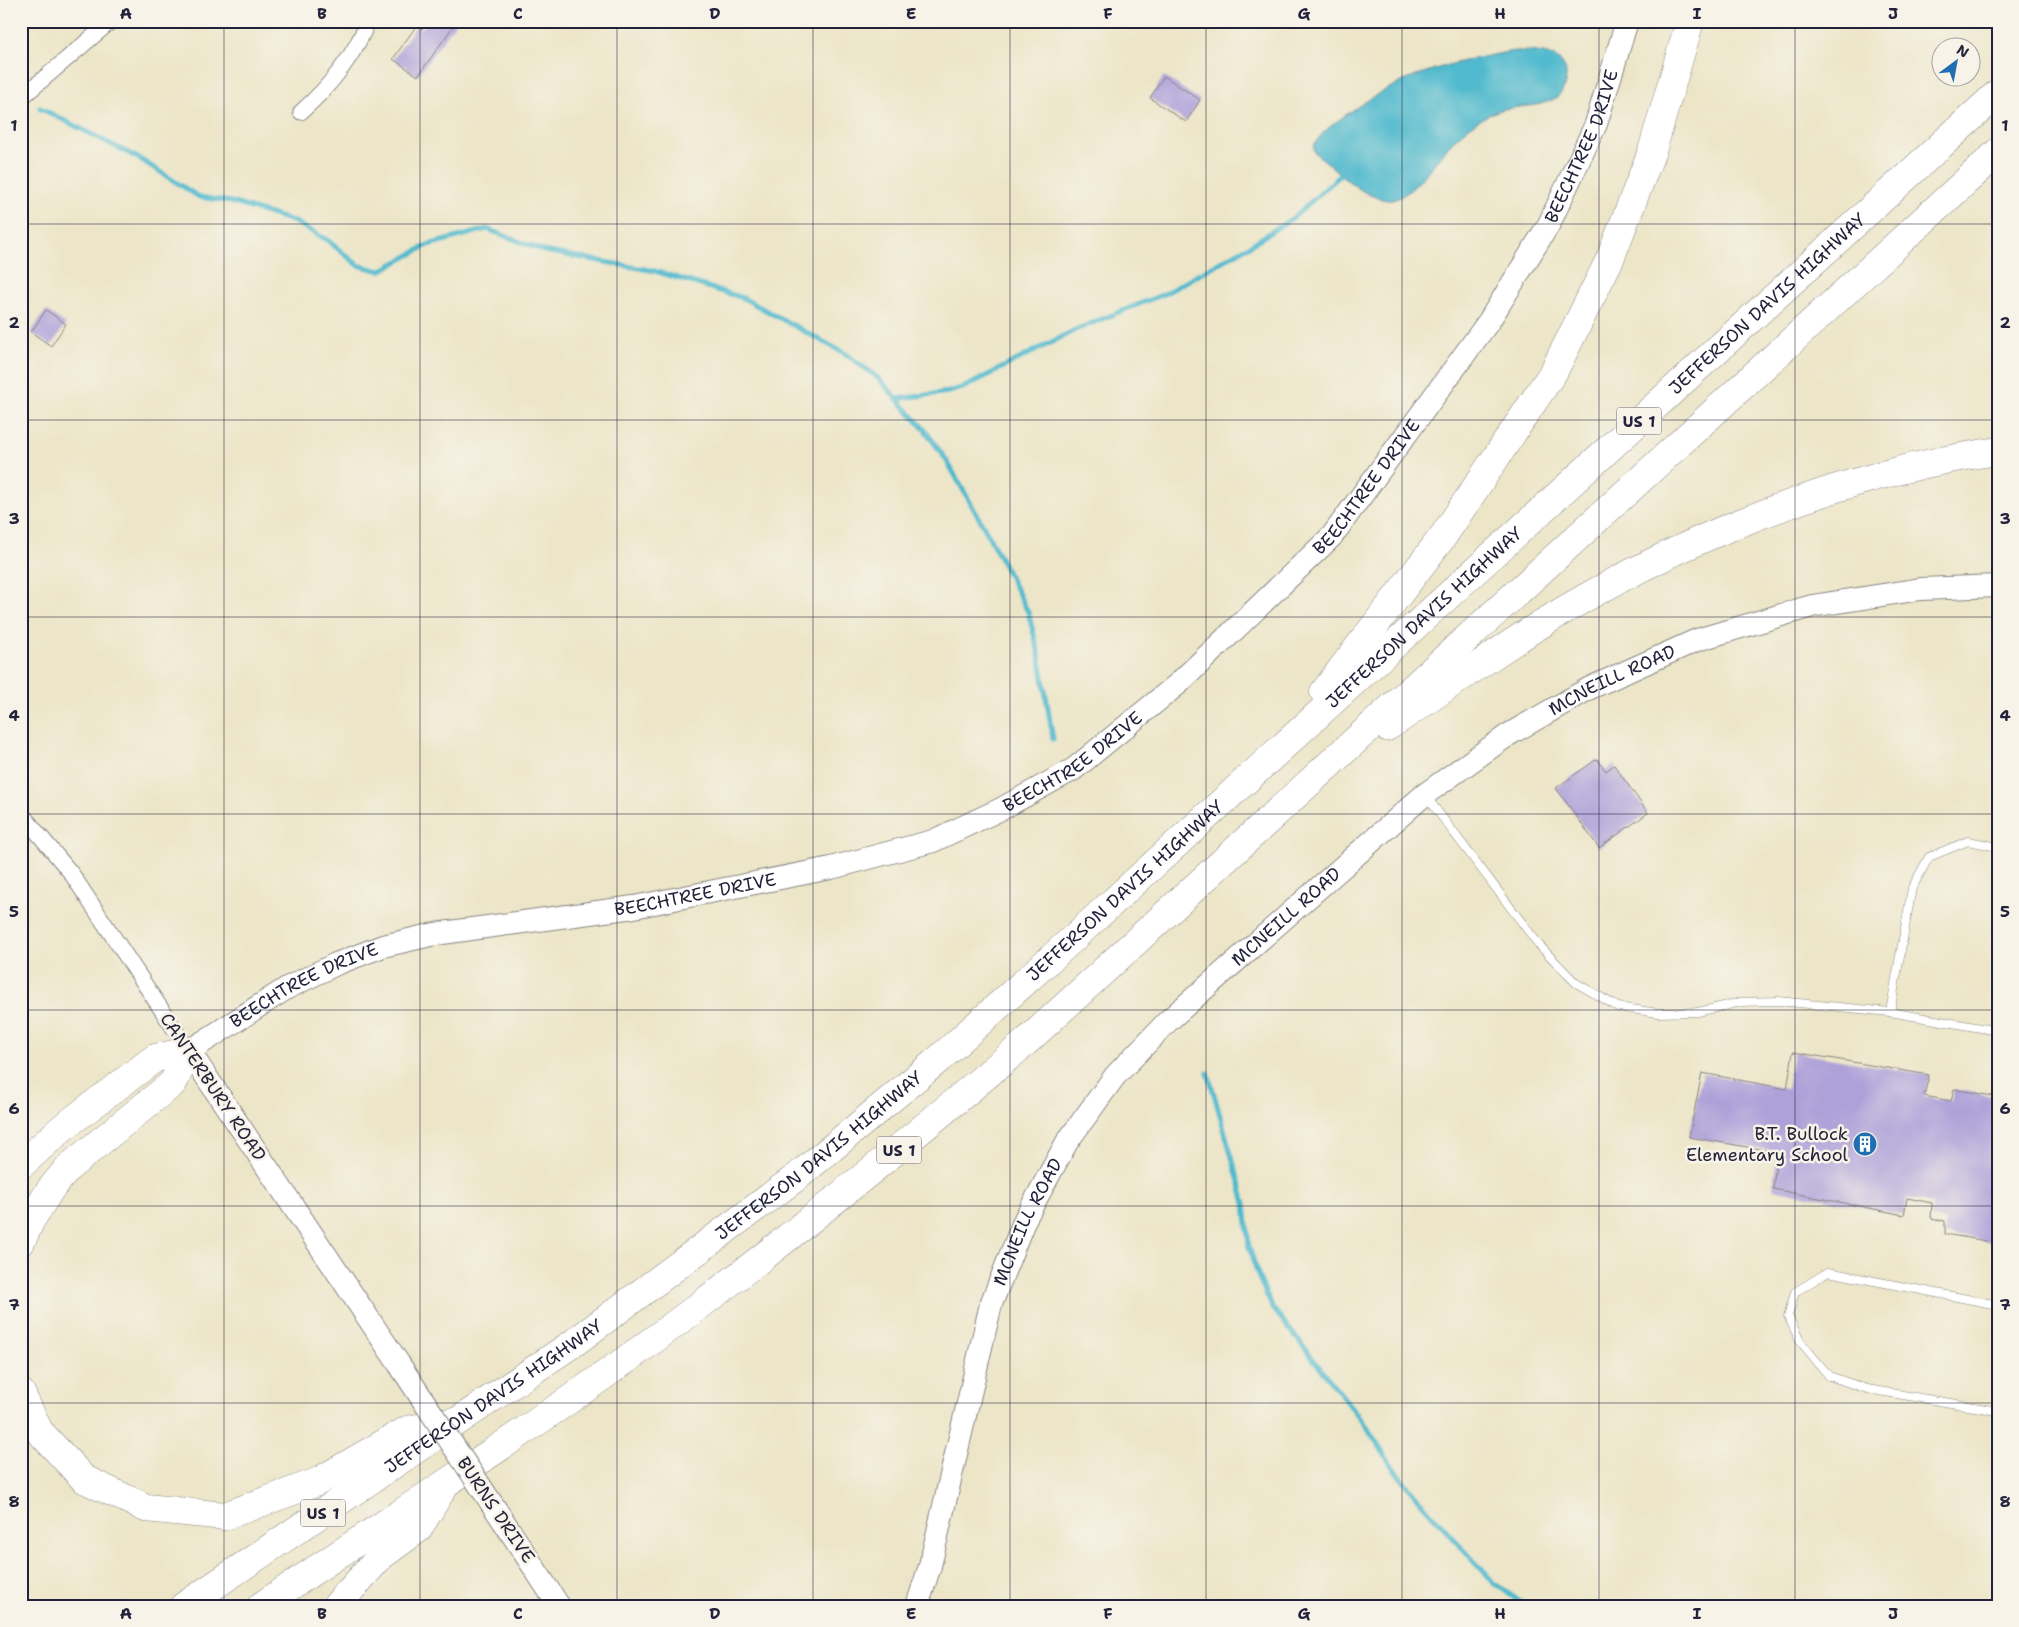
<svg xmlns="http://www.w3.org/2000/svg" width="2019" height="1627" font-family="'Shantell Sans',sans-serif">
<style>
.water{fill:#51bace;stroke:#3a6e84}
.lines{fill:none;stroke-linecap:round;stroke-linejoin:round}
.stream{stroke:#51bace;stroke-width:5}
.building{fill:#aea1d9}
.lane-casing{stroke:#878481;stroke-width:9}
.street-casing{stroke:#878481;stroke-width:17}
.secondary-casing{stroke:#878481;stroke-width:24}
.highway-casing{stroke:#878481;stroke-width:29}
.lane{stroke:#fff;stroke-width:8}
.street{stroke:#fff;stroke-width:15}
.secondary{stroke:#fff;stroke-width:22}
.highway{stroke:#fff;stroke-width:28}
.secondary-bridge-casing{stroke:#878481;stroke-width:24;stroke-linecap:butt}
.secondary-bridge{stroke:#fff;stroke-width:22}
.grid{fill:none;stroke:#22223b;stroke-width:1;stroke-opacity:0.55}
.labels{text-anchor:middle;stroke-width:5;stroke-linejoin:round;paint-order:stroke}
.shield{fill:#f7f3e8;stroke:#62616f;stroke-width:1}
.shield-label{font-size:16px;font-weight:bold;fill:#22223b}
.street-label{font-size:18px;fill:#22223b;stroke:#f7f3e8}
.poi-label{font-size:18px;fill:#22223b;stroke:#f7f3e8;text-anchor:end}
.neatline{fill:none;stroke:#22223b;stroke-width:2}
.grid-label{font-size:16px;text-anchor:middle;font-weight:bold;fill:#22223b}
</style>
<rect width="100%" height="100%" fill="#f7f3e8"/>
<filter id="ink" filterUnits="userSpaceOnUse"><feTurbulence type="fractalNoise" baseFrequency=".02" numOctaves="2"/><feDisplacementMap in="SourceGraphic" scale="10" xChannelSelector="R" yChannelSelector="G"/><feConvolveMatrix kernelMatrix="1 2 1 2 8 2 1 2 1" color-interpolation-filters="sRGB"/></filter>
<filter id="wash" filterUnits="userSpaceOnUse"><feTurbulence type="fractalNoise" baseFrequency=".0096" numOctaves="4" result="noise"/><feDisplacementMap in="SourceGraphic" scale="20" xChannelSelector="R" yChannelSelector="G"/><feGaussianBlur stdDeviation="1.12" result="paint"/><feColorMatrix in="noise" values="0 0 0 0 0 0 0 0 0 0 0 0 0 0 0 0 0 1.4 0 .05"/><feComposite in="paint" operator="in"/></filter>
<g filter="url(#wash)">
<rect width="100%" height="100%" fill="#ece5c7"/>
<!-- water -->
<path class="water" d="M 1514,51 C 1533,51 1569,51 1566,78 C 1565,86 1562,94 1556,98 C 1542,107 1520,106 1504,109 C 1486,113 1466,129 1453,141 C 1438,156 1410,203 1387,200 C 1358,196 1337,169 1315,153 L 1313,146 C 1324,129 1337,121 1353,110 C 1406,73 1451,62 1514,51 Z"/>
<g class="lines">
<!-- stream -->
<path class="stream" d="M 40,108 L 140,159 L 199,197 L 231,202 L 293,221 L 327,240 L 358,265 L 380,271 L 428,245 L 487,229 L 544,251 L 655,271 L 743,298 L 846,354 L 878,378 L 925,430 L 947,461 L 984,527 L 1028,612 L 1039,654 L 1053,739
M 896,399 L 949,392 L 965,387 L 1075,330 L 1164,294 L 1249,246 L 1294,217 L 1345,171
M 1208,1073 L 1245,1203 L 1249,1247 L 1259,1278 L 1272,1307 L 1367,1427 L 1391,1465 L 1419,1500 L 1494,1583 L 1526,1606"/>
</g>
<g id="blocks">
<!-- building -->
<path class="building" d="M 427,21 L 457,21 L 418,76 L 393,59 L 417,25 L 422,29 Z
M 1164,76 L 1200,100 L 1186,122 L 1150,98 Z
M 46,310 L 66,324 L 51,346 L 31,332 Z
M 1597,759 L 1606,771 L 1614,765 L 1648,813 L 1599,848 L 1556,788 Z
M 1793,1052 L 1929,1075 L 1924,1096 L 1951,1101 L 1954,1089 L 1998,1097 L 1998,1243 L 1945,1234 L 1945,1221 L 1931,1218 L 1932,1203 L 1907,1198 L 1904,1215 L 1773,1189 L 1777,1152 L 1689,1137 L 1702,1073 L 1787,1089 Z"/>
</g>
</g>
<g filter="url(#ink)">
<use href="#blocks" fill-opacity="0" stroke="#878481" stroke-width="1"/>
<g class="lines">
<defs>
<path id="lane" d="M 1426,796 L 1539,945 L 1576,983 L 1618,1007 L 1658,1013 L 1698,1012 L 1741,1002 L 1778,1001 L 1890,1012 L 1998,1031
M 1890,1012 L 1912,888 L 1929,857 L 1968,841 L 1998,847
M 1998,1305 L 1828,1272 L 1795,1292 L 1788,1316 L 1800,1341 L 1829,1376 L 1867,1389 L 1998,1411"/>
<path id="street" d="M 21,98 L 111,21
M 301,112 C 329,87 354,57 368,21
M 21,813 L 71,873 L 189,1051"/>
<g id="secondary">
<path id="s1" d="M 399,1364 L 189,1051 L 287,988 L 336,964 L 383,946 L 435,934 L 634,907 L 831,868 L 933,841 L 1001,809 L 1074,769 L 1179,683 L 1332,536 L 1489,321 L 1549,224 L 1596,124 L 1627,21"/>
<path d="M 510,1531 L 559,1606"/>
<path id="s2" d="M 917,1606 L 930,1566 L 991,1304 L 1025,1219 L 1067,1142 L 1115,1076 L 1168,1021 L 1424,795 L 1508,735 L 1590,688 L 1697,640 L 1812,606 L 1921,589 L 1998,586"/>
</g>
<g id="highway">
<path d="M 1324,692 L 1444,535 L 1554,371 L 1610,259 L 1652,151 L 1690,21"/>
<path d="M 1387,727 C 1438,694 1487,658 1538,626 C 1672,542 1841,473 1998,451"/>
<path d="M 21,1165 L 61,1129 L 155,1058 L 189,1051"/>
<path d="M 21,1242 L 31,1220 L 50,1190 L 69,1167 L 173,1083 L 189,1051"/>
<path d="M 21,1393 L 39,1431 L 84,1479 L 146,1508 L 225,1516 L 317,1482 L 407,1430 L 451,1422"/>
<path id="s3" d="M 184,1606 L 575,1342 L 798,1176 L 939,1059 L 1068,943 L 1998,93"/>
<path d="M 261,1606 C 405,1509 553,1416 691,1312 C 806,1226 916,1135 1026,1042 L 1998,152"/>
<path d="M 336,1606 L 381,1556 L 418,1529 L 443,1488"/>
</g>
</defs>
<!-- lane casing -->
<use href="#lane" class="lane-casing"/>
<!-- street casing -->
<use href="#street" class="street-casing"/>
<!-- secondary casing -->
<use href="#secondary" class="secondary-casing"/>
<!-- highway casing -->
<use href="#highway" class="highway-casing"/>
<!-- lane -->
<use href="#lane" class="lane"/>
<!-- street -->
<use href="#street" class="street"/>
<!-- secondary -->
<use href="#secondary" class="secondary"/>
<!-- highway -->
<use href="#highway" class="highway"/>
<defs>
<path id="secondary-bridge" d="M 399,1364 L 510,1531"/>
</defs>
<!-- secondary-bridge casing -->
<use href="#secondary-bridge" class="secondary-bridge-casing"/>
<!-- secondary-bridge -->
<use href="#secondary-bridge" class="secondary-bridge"/>
</g>
</g>
<!-- grid -->
<path class="grid" d="M 224,21 L 224,1606M 420,21 L 420,1606M 617,21 L 617,1606M 813,21 L 813,1606M 1010,21 L 1010,1606M 1206,21 L 1206,1606M 1402,21 L 1402,1606M 1599,21 L 1599,1606M 1795,21 L 1795,1606M 21,224 L 1998,224M 21,420 L 1998,420M 21,617 L 1998,617M 21,814 L 1998,814M 21,1010 L 1998,1010M 21,1206 L 1998,1206M 21,1403 L 1998,1403"/>
<!-- icons -->
<defs>
<symbol id="building-disc" viewBox="-11 -11 22 22"><circle r="9.5" fill="#1f6fb2" stroke="#f7f3e8"/><path d="M-4-6H4V6H1V3H-1V6H-4ZM-2.5-4.3h1.7v1.8h-1.7ZM.8-4.3h1.7v1.8H.8ZM-2.5-1h1.7V.8h-1.7ZM.8-1h1.7V.8H.8Z" fill="#fff"/></symbol>
</defs>
<g fill-rule="evenodd">
<use href="#building-disc" x="1851" y="1130" width="28" height="28"/>
</g>
<g class="labels">
<!-- shield labels -->
<g class="shield">
<rect x="1616.5" y="407.5" width="45" height="27" rx="4"/>
<rect x="876.5" y="1136.5" width="45" height="27" rx="4"/>
<rect x="300.5" y="1499.5" width="45" height="27" rx="4"/>
</g>
<g class="shield-label">
<text x="1639" y="427">US 1</text>
<text x="899" y="1156">US 1</text>
<text x="323" y="1519">US 1</text>
</g>
<!-- street labels -->
<g class="street-label">
<text dy="6" stroke="none"><textPath href="#s1" startOffset="2130">BEECHTREE DRIVE</textPath></text>
<text dy="6" stroke="none"><textPath href="#s3" startOffset="2054">JEFFERSON DAVIS HIGHWAY</textPath></text>
<text dy="6" stroke="none"><textPath href="#s1" startOffset="1725">BEECHTREE DRIVE</textPath></text>
<text dy="6" stroke="none"><textPath href="#s3" startOffset="1589">JEFFERSON DAVIS HIGHWAY</textPath></text>
<text dy="6" stroke="none"><textPath href="#s2" startOffset="1211">MCNEILL ROAD</textPath></text>
<text dy="6" stroke="none"><textPath href="#s1" startOffset="1320">BEECHTREE DRIVE</textPath></text>
<text dy="6" stroke="none"><textPath href="#s3" startOffset="1184">JEFFERSON DAVIS HIGHWAY</textPath></text>
<text dy="6" stroke="none"><textPath href="#s1" startOffset="915">BEECHTREE DRIVE</textPath></text>
<text dy="6" stroke="none"><textPath href="#s2" startOffset="806">MCNEILL ROAD</textPath></text>
<text dy="6" stroke="none"><textPath href="#s1" startOffset="510">BEECHTREE DRIVE</textPath></text>
<text transform="translate(213 1087) rotate(56)" y="6">CANTERBURY ROAD</text>
<text dy="6" stroke="none"><textPath href="#s3" startOffset="779">JEFFERSON DAVIS HIGHWAY</textPath></text>
<text dy="6" stroke="none"><textPath href="#s2" startOffset="401">MCNEILL ROAD</textPath></text>
<text dy="6" stroke="none"><textPath href="#s3" startOffset="374">JEFFERSON DAVIS HIGHWAY</textPath></text>
<text transform="translate(496 1510) rotate(56)" y="6">BURNS DRIVE</text>
</g>
<!-- poi labels -->
<g class="poi-label">
<text x="1848" y="1140">B.T. Bullock<tspan x="1848" dy="21">Elementary School</tspan></text>
</g>
</g>
<!-- margin -->
<rect width="2019" height="1627" fill="none" stroke="#f7f3e8" stroke-width="55"/>
<!-- north arrow -->
<g transform="translate(1956 62) rotate(32)"><circle r="24" fill="#f7f3e8" stroke="#a29fa3"/>
<path d="M0-4L9 19L0 12L-9 19Z" fill="#1f6fb2"/>
<text y="-8" font-size="14" font-weight="bold" text-anchor="middle" fill="#22223b">N</text>
</g>
<rect x="28" y="28" width="1964" height="1572" class="neatline"/>
<g class="grid-label">
<text x="126" y="19">A</text>
<text x="322" y="19">B</text>
<text x="518" y="19">C</text>
<text x="715" y="19">D</text>
<text x="911" y="19">E</text>
<text x="1108" y="19">F</text>
<text x="1304" y="19">G</text>
<text x="1500" y="19">H</text>
<text x="1697" y="19">I</text>
<text x="1893" y="19">J</text>
<text x="14" y="131">1</text>
<text x="2005" y="131">1</text>
<text x="14" y="328">2</text>
<text x="2005" y="328">2</text>
<text x="14" y="524">3</text>
<text x="2005" y="524">3</text>
<text x="14" y="721">4</text>
<text x="2005" y="721">4</text>
<text x="14" y="917">5</text>
<text x="2005" y="917">5</text>
<text x="14" y="1114">6</text>
<text x="2005" y="1114">6</text>
<text x="14" y="1310">7</text>
<text x="2005" y="1310">7</text>
<text x="14" y="1507">8</text>
<text x="2005" y="1507">8</text>
<text x="126" y="1619">A</text>
<text x="322" y="1619">B</text>
<text x="518" y="1619">C</text>
<text x="715" y="1619">D</text>
<text x="911" y="1619">E</text>
<text x="1108" y="1619">F</text>
<text x="1304" y="1619">G</text>
<text x="1500" y="1619">H</text>
<text x="1697" y="1619">I</text>
<text x="1893" y="1619">J</text>
</g>
</svg>
